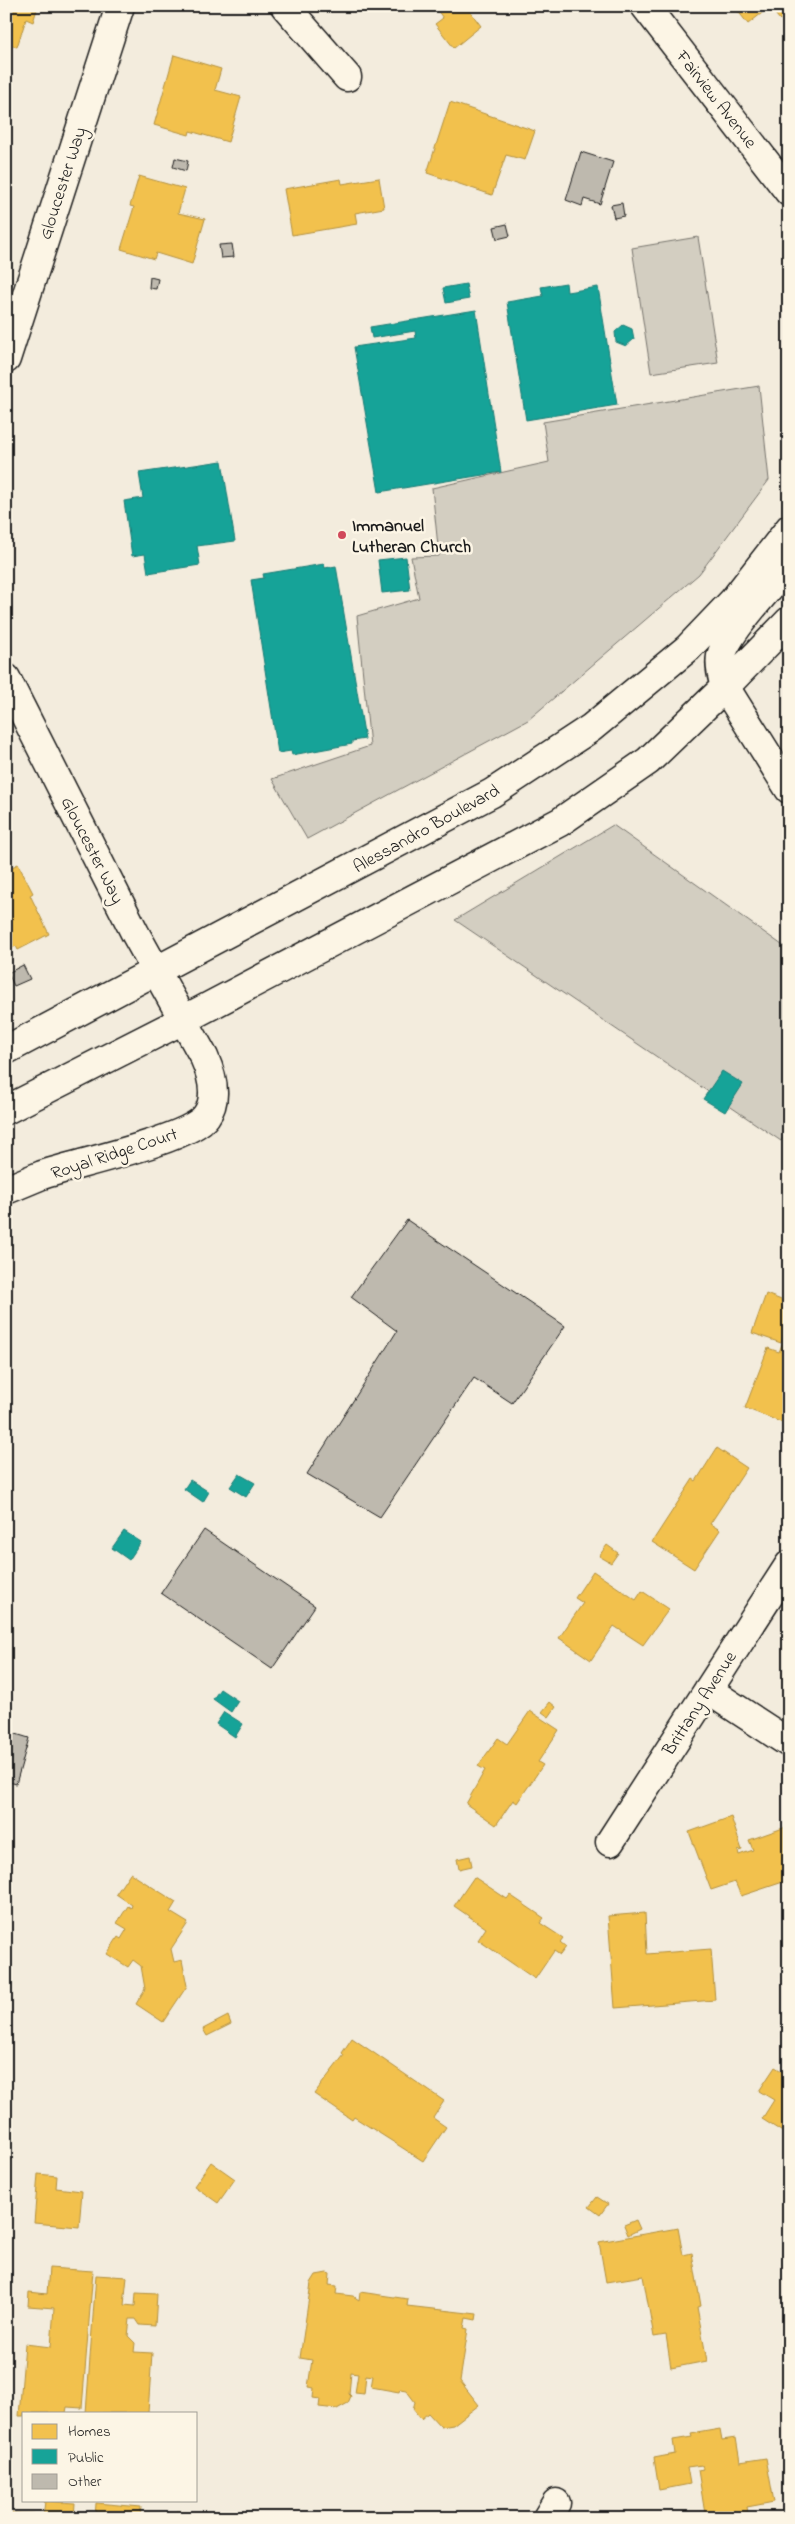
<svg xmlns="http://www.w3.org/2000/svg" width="795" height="2524" font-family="'Indie Flower',sans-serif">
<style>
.green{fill:#d3cec1;stroke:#78756e}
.homes{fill:#f2c14e;stroke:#b2903f}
.public{fill:#17a398;stroke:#187a73}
.building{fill:#beb9ae;stroke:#1c1c1c}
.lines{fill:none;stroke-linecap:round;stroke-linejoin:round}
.minor-casing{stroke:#1c1c1c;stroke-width:31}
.primary-casing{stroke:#1c1c1c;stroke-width:31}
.minor{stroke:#fcf5e5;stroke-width:28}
.primary{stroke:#fcf5e5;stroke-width:28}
.poi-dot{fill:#d1495b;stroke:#fcf5e5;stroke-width:2}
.labels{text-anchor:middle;stroke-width:5;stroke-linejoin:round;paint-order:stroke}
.street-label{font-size:18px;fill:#1c1c1c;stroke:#fcf5e5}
.poi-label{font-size:18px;font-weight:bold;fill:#1c1c1c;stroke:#fcf5e5;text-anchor:start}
</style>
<rect width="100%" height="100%" fill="#f3ecdd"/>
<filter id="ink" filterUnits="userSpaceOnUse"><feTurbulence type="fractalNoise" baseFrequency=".02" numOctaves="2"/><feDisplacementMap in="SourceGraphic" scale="10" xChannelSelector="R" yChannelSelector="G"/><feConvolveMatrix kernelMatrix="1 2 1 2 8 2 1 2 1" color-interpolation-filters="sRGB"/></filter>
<g filter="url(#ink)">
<!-- green -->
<path class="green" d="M 698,237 L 718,363 L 651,373 L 632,248 Z
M 759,386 L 769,480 L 699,574 L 528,720 L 307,839 L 272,779 L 370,746 L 357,616 L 419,598 L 411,557 L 439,556 L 432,488 L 549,462 L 543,422 Z
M 613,825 L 789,950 L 789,1128 L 781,1141 L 455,920 Z"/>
<!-- homes -->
<path class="homes" d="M 6,6 L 38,6 L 33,22 L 26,19 L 17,47 L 6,44 Z
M 434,6 L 466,6 L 481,26 L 454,48 L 435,24 L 443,18 Z
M 734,6 L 771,6 L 748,24 Z
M 774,6 L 789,6 L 789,12 L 780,20 L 771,9 Z
M 174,55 L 221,69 L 215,90 L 241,97 L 228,142 L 190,131 L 189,135 L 154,125 Z
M 450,102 L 535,131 L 525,160 L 506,155 L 492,195 L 427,173 Z
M 139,176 L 185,189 L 178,213 L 205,219 L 192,264 L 156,253 L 154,259 L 121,249 L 134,207 L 130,206 Z
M 379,178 L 384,208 L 355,213 L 357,224 L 292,235 L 284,189 L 341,179 L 342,184 Z
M 18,864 L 33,893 L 30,895 L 49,934 L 18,950 L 16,946 L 6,951 L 6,870 Z
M 766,1294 L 789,1303 L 789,1322 L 781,1343 L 752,1333 Z
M 789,1327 L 789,1422 L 788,1425 L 745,1408 L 768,1348 L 779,1352 Z
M 717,1448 L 747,1468 L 710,1524 L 720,1530 L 694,1569 L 652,1542 L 693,1479 L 696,1481 Z
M 607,1545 L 618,1553 L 611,1563 L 599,1556 Z
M 593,1571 L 636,1600 L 642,1591 L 669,1609 L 643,1645 L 614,1626 L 591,1660 L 559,1638 L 583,1603 L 575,1598 Z
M 550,1702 L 556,1707 L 549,1717 L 542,1712 Z
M 530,1711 L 559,1730 L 538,1762 L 543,1765 L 517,1803 L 513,1800 L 496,1825 L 466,1804 L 485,1770 L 478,1766 L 498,1738 L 507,1744 Z
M 731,1817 L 742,1850 L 738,1851 L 739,1855 L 753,1850 L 749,1840 L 789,1826 L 789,1880 L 741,1896 L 735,1882 L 711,1890 L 689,1832 Z
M 470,1856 L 472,1866 L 459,1869 L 457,1859 Z
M 130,1873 L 176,1902 L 170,1912 L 188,1923 L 171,1949 L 174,1962 L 182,1960 L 187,1986 L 163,2022 L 136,2004 L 145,1989 L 141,1966 L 133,1960 L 128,1967 L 107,1954 L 118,1937 L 121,1939 L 127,1929 L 117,1923 L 128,1906 L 131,1908 L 132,1905 L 116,1894 Z
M 474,1877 L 507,1899 L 510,1895 L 544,1918 L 540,1923 L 563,1938 L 560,1942 L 566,1947 L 560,1955 L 554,1951 L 535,1979 L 478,1940 L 486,1928 L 454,1906 Z
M 645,1913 L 647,1954 L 711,1949 L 715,2000 L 615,2008 L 608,1916 Z
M 228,2016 L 231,2024 L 207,2036 L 203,2029 Z
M 352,2038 L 444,2101 L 433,2118 L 446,2127 L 423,2161 L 354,2117 L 352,2120 L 314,2094 L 344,2055 L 342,2053 Z
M 775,2067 L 785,2073 L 789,2067 L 789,2136 L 762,2119 L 774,2100 L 759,2091 Z
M 211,2162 L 235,2179 L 218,2203 L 194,2186 Z
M 38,2174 L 57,2176 L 56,2188 L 82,2191 L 79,2227 L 34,2223 Z
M 597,2197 L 608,2204 L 600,2215 L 589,2207 Z
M 636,2220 L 640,2229 L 628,2235 L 624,2225 Z
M 678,2228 L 683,2255 L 692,2253 L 701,2306 L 697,2307 L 707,2361 L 671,2368 L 666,2335 L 654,2337 L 643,2276 L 606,2282 L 599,2242 Z
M 49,2268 L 93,2271 L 82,2408 L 67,2407 L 66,2413 L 24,2413 L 24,2416 L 19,2416 L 25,2344 L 51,2347 L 54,2308 L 28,2306 L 29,2292 L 47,2294 Z
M 327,2273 L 330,2274 L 329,2285 L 337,2286 L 336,2294 L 353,2296 L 359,2300 L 360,2292 L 408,2299 L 407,2306 L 477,2314 L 476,2320 L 466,2318 L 464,2328 L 468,2329 L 460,2381 L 479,2405 L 453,2425 L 441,2427 L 428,2413 L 421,2419 L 413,2409 L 415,2402 L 406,2390 L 400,2389 L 399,2392 L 371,2387 L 373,2376 L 366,2375 L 364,2394 L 355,2393 L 358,2374 L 351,2373 L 349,2394 L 351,2396 L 348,2403 L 337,2409 L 319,2407 L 320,2399 L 313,2398 L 314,2388 L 308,2387 L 312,2360 L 300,2358 L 311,2283 L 316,2275 Z
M 96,2275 L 127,2277 L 124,2305 L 135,2306 L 136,2293 L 157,2294 L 155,2326 L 140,2325 L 136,2319 L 130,2319 L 128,2336 L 135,2343 L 134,2352 L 152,2353 L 148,2413 L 86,2413 Z
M 720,2429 L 722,2440 L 736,2438 L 740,2462 L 766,2458 L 774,2502 L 747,2507 L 749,2518 L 706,2518 L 711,2517 L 711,2513 L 705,2514 L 698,2470 L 703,2469 L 702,2465 L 687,2467 L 690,2484 L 659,2490 L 654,2458 L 675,2454 L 673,2440 L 692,2437 L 691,2434 Z
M 45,2501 L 75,2503 L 74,2518 L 43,2518 Z
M 96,2503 L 141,2507 L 140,2518 L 95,2518 Z
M 176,2511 L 206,2514 L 206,2518 L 175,2518 Z
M 12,2513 L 33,2514 L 33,2518 L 12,2518 Z
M 209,2513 L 253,2516 L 253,2518 L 208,2518 Z"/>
<!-- public -->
<path class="public" d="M 566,283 L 567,292 L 598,287 L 617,405 L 526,420 L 507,302 L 543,296 L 541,287 Z
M 466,284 L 469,299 L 446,303 L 443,288 Z
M 476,310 L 501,472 L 379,492 L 354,347 L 416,338 L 415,331 L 372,338 L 370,327 Z
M 623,325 L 632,329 L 634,339 L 626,346 L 616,342 L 615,332 Z
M 222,461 L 235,541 L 197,546 L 200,565 L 148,573 L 145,554 L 132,556 L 124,501 L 143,498 L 139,473 Z
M 406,557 L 410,590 L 382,593 L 378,560 Z
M 324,564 L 325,568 L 336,566 L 365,739 L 352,741 L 352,744 L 292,755 L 291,751 L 278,753 L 251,580 L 264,578 L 263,574 Z
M 722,1071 L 743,1084 L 725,1112 L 703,1099 Z
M 239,1474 L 255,1483 L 246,1497 L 230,1487 Z
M 190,1480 L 209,1492 L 203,1502 L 184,1489 Z
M 124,1531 L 141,1542 L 129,1560 L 112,1548 Z
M 220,1689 L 238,1701 L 231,1712 L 213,1699 Z
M 224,1712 L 243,1724 L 235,1737 L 216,1724 Z"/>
<!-- building -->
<path class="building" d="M 581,152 L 613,162 L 600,204 L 584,199 L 582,206 L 566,200 Z
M 175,158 L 188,161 L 186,171 L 173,167 Z
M 622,203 L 624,216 L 614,218 L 611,205 Z
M 507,224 L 510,236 L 497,239 L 494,227 Z
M 232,244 L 234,257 L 221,258 L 219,245 Z
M 150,277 L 158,279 L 156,289 L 149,288 Z
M 23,965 L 30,979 L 14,986 L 8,973 Z
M 407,1220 L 565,1326 L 512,1403 L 474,1378 L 380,1517 L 307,1474 L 397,1331 L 351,1297 Z
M 204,1530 L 315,1606 L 272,1669 L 161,1593 Z
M 6,1731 L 29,1738 L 16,1784 L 6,1781 Z"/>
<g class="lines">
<defs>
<path id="minor" d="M 285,6 L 347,77
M 645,6 L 789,192
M 6,359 L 120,6
M 6,678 L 135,933 L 204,1057 C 212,1075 219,1098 206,1116 C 189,1140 74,1164 42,1175 C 30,1180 18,1185 6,1190
M 725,687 L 789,789
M 708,1690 L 789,1743
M 610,1842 L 789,1565
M 547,2518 L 556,2503"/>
<path id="primary" d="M 725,687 C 722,677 719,666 721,656 C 729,630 771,587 789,564
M 6,1050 L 492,793 L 591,728 L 688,648 L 733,601 L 789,529
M 6,1110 L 183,1020 L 560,822 L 648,761 L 725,687 L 789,621"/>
</defs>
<!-- minor casing -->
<use href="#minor" class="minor-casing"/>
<!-- primary casing -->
<use href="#primary" class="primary-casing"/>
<!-- minor -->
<use href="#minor" class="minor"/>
<!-- primary -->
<use href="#primary" class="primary"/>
</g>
</g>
<!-- markers -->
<circle class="poi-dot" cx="342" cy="535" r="5"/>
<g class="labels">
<!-- street labels -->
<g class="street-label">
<text transform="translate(717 99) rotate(52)" y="6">Fairview Avenue</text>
<text transform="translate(62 183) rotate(-72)" y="6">Gloucester Way</text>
<text transform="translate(426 828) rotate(-29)" y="6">Alessandro Boulevard</text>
<text transform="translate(93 850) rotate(63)" y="6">Gloucester Way</text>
<text transform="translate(114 1153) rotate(-18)" y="6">Royal Ridge Court</text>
<text transform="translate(699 1703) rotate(-57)" y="6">Brittany Avenue</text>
</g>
<!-- poi labels -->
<g class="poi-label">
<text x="352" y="531">Immanuel<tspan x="352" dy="21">Lutheran Church</tspan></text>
</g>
</g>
<!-- margin -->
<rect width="795" height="2524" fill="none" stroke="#fcf5e5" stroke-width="25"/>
<rect x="12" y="12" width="770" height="2499" fill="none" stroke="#1c1c1c" stroke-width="2" filter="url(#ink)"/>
<!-- legend -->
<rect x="22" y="2412" width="175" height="90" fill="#fcf5e5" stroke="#a29e95"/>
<rect x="32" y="2424" width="25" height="15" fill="#f2c14e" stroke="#a29e95"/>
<text x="68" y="2436" font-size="15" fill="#1c1c1c">Homes</text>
<rect x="32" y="2449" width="25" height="15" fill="#17a398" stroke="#a29e95"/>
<text x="68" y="2462" font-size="15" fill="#1c1c1c">Public</text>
<rect x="32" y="2474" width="25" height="15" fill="#beb9ae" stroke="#a29e95"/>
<text x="68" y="2486" font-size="15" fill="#1c1c1c">Other</text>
</svg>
